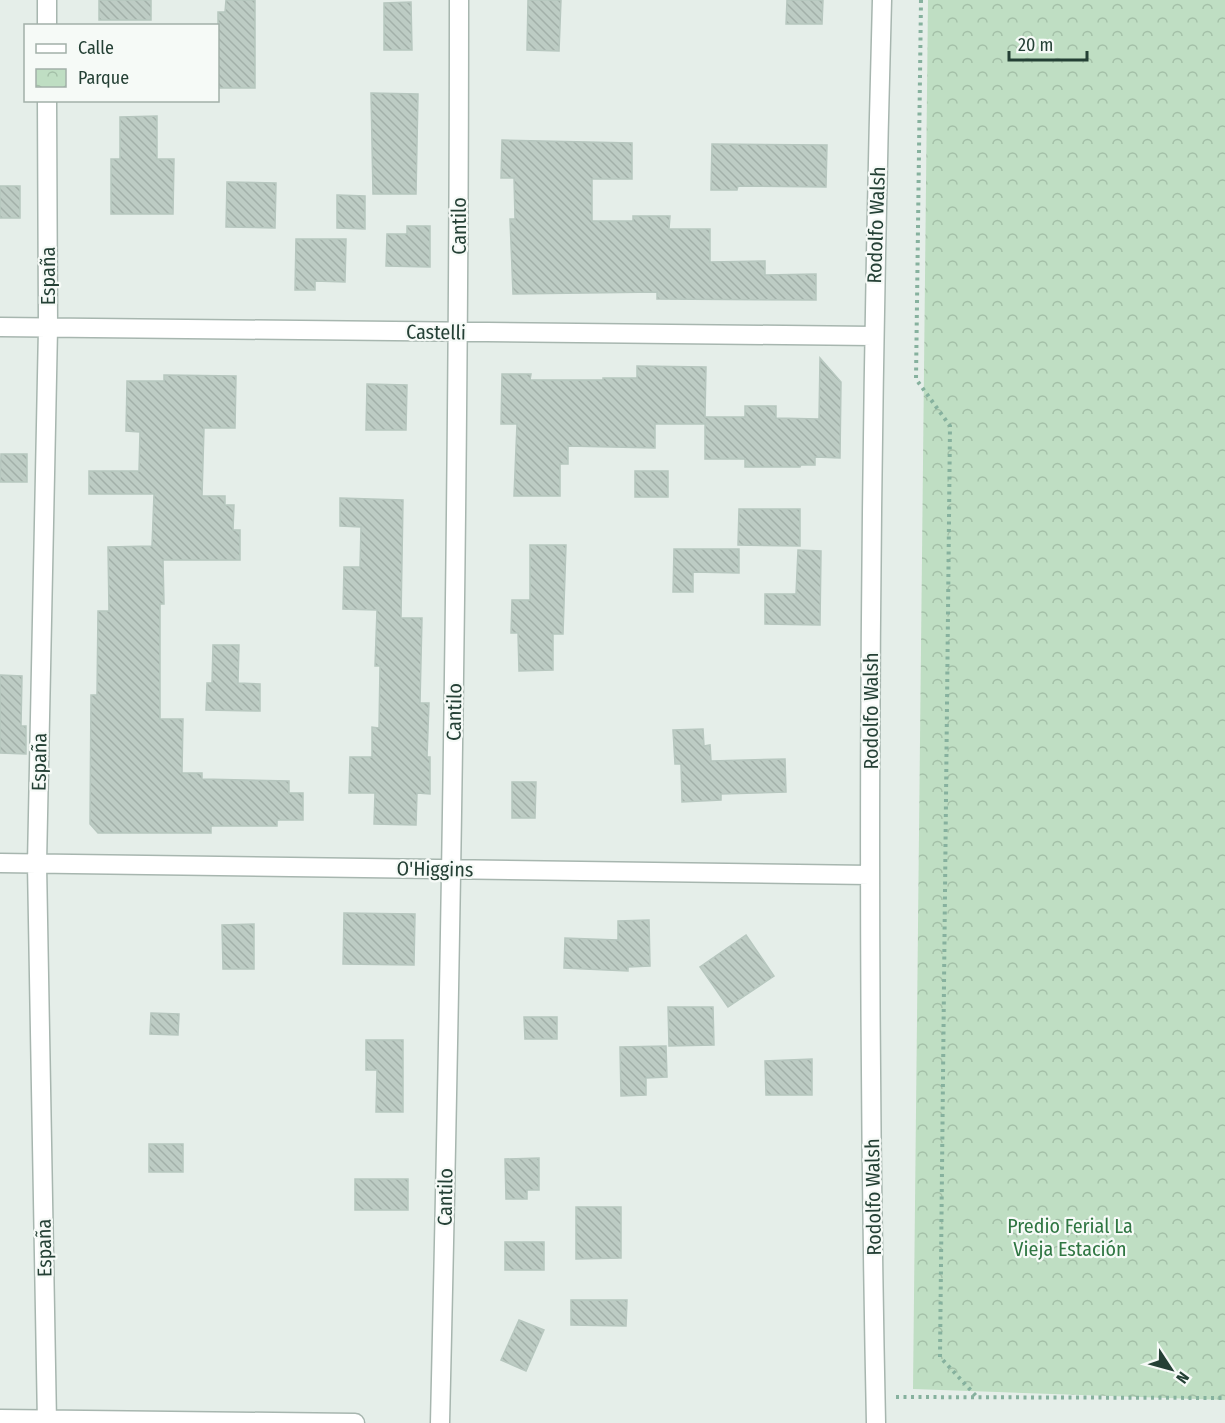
<svg xmlns="http://www.w3.org/2000/svg" width="1225" height="1423" font-family="'Fira Sans Condensed',sans-serif">
<style>
.park{fill:url(#park-crowns)}
.building{fill:url(#building-back-hatch);stroke:#b7c7bf;stroke-width:1.5}
.lines{fill:none;stroke-linecap:round;stroke-linejoin:round}
.minor-casing{stroke:#a7b6af;stroke-width:21}
.path{stroke:#86b19e;stroke-width:4;stroke-dasharray:3 4.5;stroke-linecap:butt}
.minor{stroke:#fff;stroke-width:18}
.labels{text-anchor:middle;stroke-width:4.5;stroke-linejoin:round;paint-order:stroke}
.street-label{font-size:20px;fill:#244035;stroke:#f6faf7}
.park-label{font-size:20px;fill:#2f7642;stroke:#f6faf7}
</style>
<defs>
<pattern id="park-crowns" width="20" height="18" patternUnits="userSpaceOnUse" patternTransform="scale(1.5)"><rect width="20" height="18" fill="#bfdec3"/><path d="M2 6a3 3 0 1 1 6 0M12 15a3 3 0 1 1 6 0" fill="none" stroke="#a4c0a8"/></pattern>
<pattern id="building-back-hatch" width="6" height="6" patternUnits="userSpaceOnUse" patternTransform="scale(1.5)"><rect width="6" height="6" fill="#bdccc4"/><path d="M-1 5l2 2M0 0l6 6M5-1l2 2" fill="none" stroke="#a2b0a9"/></pattern>
</defs>
<rect width="100%" height="100%" fill="#e5eee9"/>
<!-- park -->
<path class="park" d="M 928,0 L 1225,0 L 1225,1400 L 913,1389 Z"/>
<!-- building -->
<path class="building" d="M 99,0 L 151,0 L 151,20 L 99,20 Z
M 226,0 L 255,0 L 255,88 L 218,88 L 218,12 L 225,12 Z
M 528,0 L 561,0 L 559,51 L 527,50 Z
M 787,0 L 823,0 L 822,24 L 786,24 Z
M 411,2 L 412,50 L 384,50 L 384,3 Z
M 371,93 L 418,94 L 416,194 L 373,194 Z
M 157,116 L 157,159 L 174,159 L 173,214 L 111,214 L 111,159 L 120,159 L 120,117 Z
M 502,140 L 632,143 L 632,179 L 592,179 L 592,221 L 633,221 L 633,216 L 670,216 L 669,229 L 710,229 L 710,262 L 765,261 L 765,275 L 816,274 L 816,300 L 657,299 L 657,292 L 513,294 L 510,219 L 515,219 L 514,178 L 501,178 Z
M 712,144 L 827,145 L 826,187 L 738,186 L 737,190 L 711,190 Z
M 227,182 L 276,183 L 275,228 L 226,227 Z
M 0,186 L 20,186 L 20,218 L 0,218 Z
M 337,195 L 365,196 L 365,229 L 337,228 Z
M 407,226 L 430,226 L 430,267 L 386,266 L 387,234 L 407,234 Z
M 296,239 L 346,239 L 345,282 L 315,281 L 315,290 L 295,290 Z
M 820,358 L 841,382 L 840,458 L 815,457 L 815,465 L 801,465 L 800,467 L 745,467 L 745,459 L 705,459 L 705,424 L 655,424 L 655,448 L 568,446 L 568,464 L 560,464 L 560,496 L 514,496 L 517,424 L 501,424 L 502,374 L 531,374 L 530,380 L 603,380 L 603,378 L 637,378 L 637,366 L 706,367 L 705,417 L 745,417 L 745,406 L 776,406 L 776,418 L 819,419 Z
M 164,375 L 236,376 L 235,428 L 204,428 L 202,496 L 225,496 L 225,505 L 234,505 L 233,530 L 240,530 L 240,560 L 163,560 L 164,604 L 160,604 L 160,719 L 183,719 L 182,773 L 202,773 L 202,779 L 289,781 L 289,793 L 303,793 L 303,820 L 277,820 L 277,826 L 211,826 L 211,833 L 98,833 L 90,824 L 91,695 L 97,695 L 98,611 L 109,611 L 108,547 L 152,546 L 154,494 L 89,494 L 89,471 L 139,471 L 140,432 L 126,431 L 127,381 L 164,381 Z
M 367,384 L 407,385 L 406,430 L 366,430 Z
M 1,454 L 27,454 L 27,482 L 0,482 Z
M 635,471 L 668,471 L 668,497 L 635,497 Z
M 340,498 L 403,500 L 401,618 L 422,618 L 420,703 L 429,703 L 427,757 L 430,757 L 430,794 L 417,793 L 416,825 L 374,824 L 375,793 L 349,793 L 350,757 L 372,757 L 372,727 L 379,728 L 380,666 L 375,666 L 377,610 L 343,609 L 344,567 L 360,567 L 361,527 L 340,526 Z
M 739,509 L 800,509 L 800,546 L 738,545 Z
M 530,545 L 566,545 L 563,634 L 553,634 L 553,670 L 519,671 L 518,633 L 511,633 L 512,600 L 530,600 Z
M 674,549 L 739,549 L 739,573 L 693,572 L 693,592 L 673,592 Z
M 798,550 L 821,551 L 820,625 L 765,624 L 765,594 L 796,594 Z
M 213,645 L 239,645 L 238,683 L 260,684 L 260,711 L 206,710 L 207,683 L 212,683 Z
M 0,675 L 22,676 L 21,726 L 26,726 L 26,754 L 0,753 Z
M 703,729 L 704,746 L 710,745 L 711,761 L 785,759 L 786,792 L 721,794 L 721,800 L 682,802 L 681,764 L 675,764 L 673,730 Z
M 512,782 L 536,782 L 535,818 L 512,818 Z
M 344,913 L 415,914 L 414,965 L 343,964 Z
M 649,920 L 650,966 L 628,967 L 628,971 L 564,968 L 565,938 L 618,940 L 618,921 Z
M 254,924 L 254,969 L 223,969 L 222,925 Z
M 746,935 L 774,976 L 728,1007 L 700,967 Z
M 668,1007 L 713,1007 L 714,1045 L 669,1046 Z
M 151,1013 L 179,1014 L 178,1035 L 150,1034 Z
M 524,1017 L 557,1017 L 557,1039 L 525,1039 Z
M 366,1040 L 403,1040 L 403,1112 L 376,1112 L 377,1070 L 366,1070 Z
M 666,1046 L 667,1077 L 646,1078 L 646,1095 L 621,1096 L 620,1047 Z
M 812,1059 L 812,1095 L 766,1095 L 765,1061 Z
M 149,1144 L 183,1144 L 183,1172 L 149,1172 Z
M 539,1158 L 539,1190 L 527,1190 L 527,1199 L 506,1199 L 505,1159 Z
M 355,1179 L 408,1179 L 408,1210 L 355,1210 Z
M 576,1207 L 621,1207 L 621,1258 L 576,1259 Z
M 505,1242 L 544,1242 L 544,1270 L 505,1270 Z
M 571,1300 L 627,1300 L 626,1326 L 571,1325 Z
M 519,1320 L 544,1330 L 526,1371 L 501,1360 Z"/>
<g class="lines">
<defs>
<path id="minor" d="M 47,0 L 47,26
M 0,327 L 873,336
M 0,863 L 870,875
M 0,1419 L 355,1423
M 47,1423 L 37,864 L 48,328 L 47,100
M 440,1423 C 451,949 459,474 459,0
M 876,1423 C 866,949 869,474 882,0"/>
</defs>
<!-- minor casing -->
<use href="#minor" class="minor-casing"/>
<!-- path -->
<path class="path" d="M 921,0 L 916,379 L 950,426 L 940,1357 L 977,1397
M 896,1397 L 1225,1398"/>
<!-- minor -->
<use href="#minor" class="minor"/>
</g>
<g class="labels">
<!-- street labels -->
<g class="street-label">
<text transform="translate(876 225) rotate(-88)" y="7">Rodolfo Walsh</text>
<text transform="translate(459 226) rotate(-90)" y="7">Cantilo</text>
<text transform="translate(48 276) rotate(-90)" y="7">España</text>
<text transform="translate(436 332) rotate(1)" y="7">Castelli</text>
<text transform="translate(871 711) rotate(-90)" y="7">Rodolfo Walsh</text>
<text transform="translate(454 712) rotate(-89)" y="7">Cantilo</text>
<text transform="translate(39 762) rotate(-89)" y="7">España</text>
<text transform="translate(435 869) rotate(1)" y="7">O'Higgins</text>
<text transform="translate(445 1197) rotate(-89)" y="7">Cantilo</text>
<text transform="translate(873 1197) rotate(-91)" y="7">Rodolfo Walsh</text>
<text transform="translate(44 1248) rotate(-91)" y="7">España</text>
</g>
<!-- park labels -->
<g class="park-label">
<text x="1070" y="1233">Predio Ferial La<tspan x="1070" dy="23">Vieja Estación</tspan></text>
</g>
</g>
<!-- legend -->
<rect x="24" y="24" width="195" height="78" fill="#f6faf7" stroke="#a2b0a9" stroke-width="1.5"/>
<rect x="36" y="44" width="30" height="9" fill="#ffffff" stroke="#a2b0a9" stroke-width="1.5"/>
<text x="78" y="54" font-size="18" fill="#244035">Calle</text>
<rect x="36" y="69" width="30" height="18" fill="url(#park-crowns)" stroke="#a2b0a9" stroke-width="1.5"/>
<text x="78" y="84" font-size="18" fill="#244035">Parque</text>
<!-- north arrow -->
<g transform="translate(1171 1369) rotate(126)" stroke="#f6faf7" stroke-width="4.5" paint-order="stroke">
<path d="M0-4.5L10 22L0 15L-10 22Z" fill="#244035"/>
<text y="-9" font-size="16" font-weight="bold" text-anchor="middle" fill="#244035">N</text>
</g>
<!-- scale -->
<path d="M1009 51v9h78v-9" fill="none" stroke="#244035" stroke-width="3"/>
<text x="1018" y="51" font-size="18" fill="#244035" stroke="#f6faf7" stroke-width="4.5" paint-order="stroke">20 m</text>
</svg>
